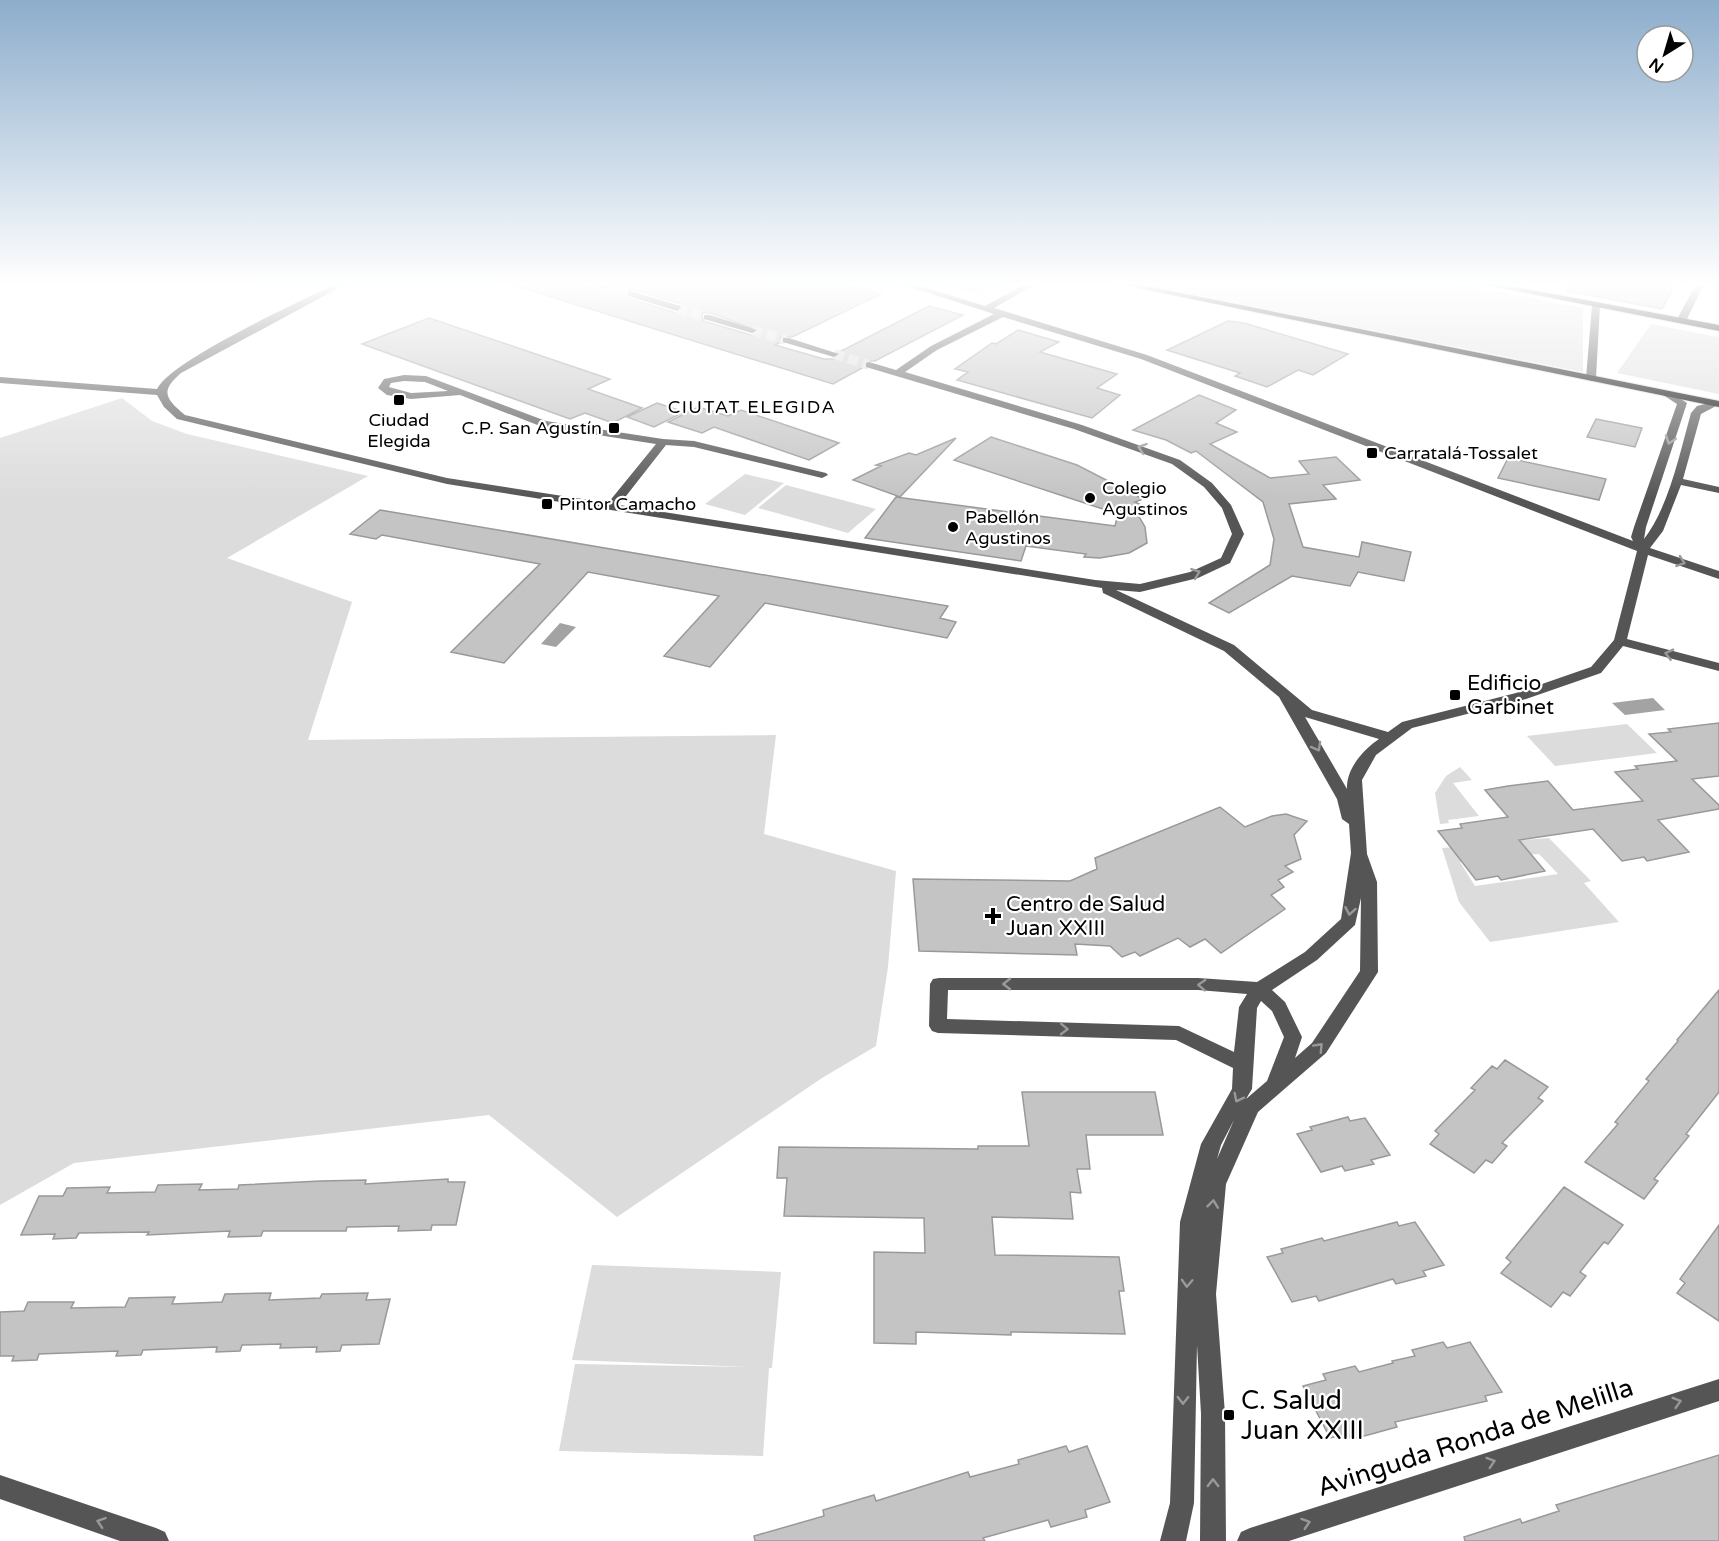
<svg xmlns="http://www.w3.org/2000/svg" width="1719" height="1541" font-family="'Varela Round',sans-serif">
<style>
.green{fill:#dcdcdc}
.water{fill:#a3a3a3}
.building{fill:#c4c4c4;stroke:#999;stroke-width:1.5;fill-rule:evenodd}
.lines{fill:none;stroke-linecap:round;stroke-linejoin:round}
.minor-tunnel{stroke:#d9d9d9;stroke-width:10;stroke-dasharray:10 5;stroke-linecap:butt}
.major-casing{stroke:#dbdbdb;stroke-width:2}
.minor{fill:#555;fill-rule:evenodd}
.major{fill:#000;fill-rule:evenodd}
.oneway{stroke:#999}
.poi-dot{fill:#000;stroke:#fff;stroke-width:2}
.labels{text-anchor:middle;stroke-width:4.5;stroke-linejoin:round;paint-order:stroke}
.far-neighbourhood-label{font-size:18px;letter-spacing:1.5px;fill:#000;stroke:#fff}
.far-poi-label{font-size:18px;fill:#000;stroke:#fff;text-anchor:start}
.poi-label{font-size:21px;fill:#000;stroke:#fff;text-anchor:start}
.near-poi-label{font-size:26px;fill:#000;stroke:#fff;text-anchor:start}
.near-street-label{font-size:26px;fill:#000;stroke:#fff}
</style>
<rect width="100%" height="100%" fill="#fff"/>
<!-- green -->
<path class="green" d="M 933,282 L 1001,282 L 979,295 Z
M 1127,282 L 1448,282 L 1583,308 L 1583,372 Z
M 1651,324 L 1719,337 L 1719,394 L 1617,373 Z
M 122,398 L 152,421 L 187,434 L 368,476 L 227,558 L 352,602 L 308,740 L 776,735 L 764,834 L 896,871 L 888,967 L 876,1046 L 822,1078 L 617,1217 L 489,1115 L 74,1163 L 0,1205 L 0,438 Z
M 745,474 L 784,483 L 745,515 L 705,504 Z
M 786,485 L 876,509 L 848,533 L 758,508 Z
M 1627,724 L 1657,753 L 1555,766 L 1527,736 Z
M 1460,767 L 1472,780 L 1453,783 L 1479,816 L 1448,820 L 1449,823 L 1440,824 L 1435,793 L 1446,776 Z
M 1549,838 L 1591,881 L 1584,883 L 1619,922 L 1490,942 L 1459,902 L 1442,848 L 1465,846 L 1477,860 L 1460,862 L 1475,886 L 1558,874 L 1539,854 L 1524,855 L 1513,841 Z
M 592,1265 L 781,1272 L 772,1368 L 769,1368 L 763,1456 L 559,1451 L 575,1364 L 749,1367 L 572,1360 Z"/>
<!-- water -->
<path class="water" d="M 560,623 L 576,627 L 556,647 L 541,644 Z
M 1653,698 L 1665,710 L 1625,715 L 1612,703 Z"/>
<!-- building -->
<path class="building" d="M 517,282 L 565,282 L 603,291 L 615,282 L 839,282 L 881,294 L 792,337 L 781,336 L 781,342 L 775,345 L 824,359 L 835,359 L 841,355 L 839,352 L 929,306 L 963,315 L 875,361 L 865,361 L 864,367 L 833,384 L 516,286 ZM 632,289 L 681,304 L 683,309 L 676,313 L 627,298 L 626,291 ZM 702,313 L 711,313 L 759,331 L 751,335 L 703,321 Z
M 1567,282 L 1625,282 L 1645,285 L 1647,282 L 1676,282 L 1662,309 L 1566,291 Z
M 429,318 L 610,379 L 588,389 L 642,408 L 613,423 L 585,413 L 570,419 L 362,344 Z
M 1228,321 L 1244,323 L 1348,354 L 1313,375 L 1298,370 L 1267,387 L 1235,376 L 1240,373 L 1167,350 Z
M 1018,330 L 1059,342 L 1040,352 L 1117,374 L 1097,388 L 1120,395 L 1092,418 L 957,380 L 968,372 L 955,369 L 992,343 L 996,344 Z
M 1199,395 L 1236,410 L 1216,423 L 1237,432 L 1210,444 L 1270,478 L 1309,474 L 1299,461 L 1336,457 L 1360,480 L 1323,485 L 1336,499 L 1289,504 L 1303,547 L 1359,557 L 1362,542 L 1411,552 L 1404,581 L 1358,572 L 1350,586 L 1292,576 L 1229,613 L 1209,603 L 1270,565 L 1274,539 L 1263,502 L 1196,451 L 1191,453 L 1166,440 L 1133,430 Z
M 657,403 L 684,412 L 654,427 L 627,417 Z
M 698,407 L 728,416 L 741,410 L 839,443 L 809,460 L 714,427 L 702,433 L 668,422 Z
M 1596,419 L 1642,428 L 1635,447 L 1587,437 Z
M 991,437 L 1077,465 L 1143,499 L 1135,502 L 1147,508 L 1137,513 L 1145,527 L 1147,543 L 1129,553 L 1100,558 L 1084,557 L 1086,554 L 1026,546 L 1021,561 L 865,538 L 896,497 L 1115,526 L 1118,514 L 954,460 Z
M 956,438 L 900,497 L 853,480 L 881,466 L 876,465 L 909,453 L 916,455 Z
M 1508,458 L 1606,479 L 1599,500 L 1498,478 Z
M 380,510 L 948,606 L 940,618 L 956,622 L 947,638 L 765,603 L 710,667 L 664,656 L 719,596 L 588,572 L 504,663 L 451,652 L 540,564 L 382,535 L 376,539 L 350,534 Z
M 1719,723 L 1719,776 L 1692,779 L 1719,805 L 1719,809 L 1658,820 L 1689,852 L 1647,861 L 1644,857 L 1622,861 L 1593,829 L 1519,840 L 1545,871 L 1501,880 L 1498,876 L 1476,880 L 1438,831 L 1462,828 L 1460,824 L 1508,817 L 1485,790 L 1508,786 L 1548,781 L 1573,810 L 1643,801 L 1615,772 L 1638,769 L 1635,766 L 1677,761 L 1649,734 L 1671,732 L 1668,729 Z
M 1220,807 L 1245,827 L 1272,816 L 1286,814 L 1307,821 L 1294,835 L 1301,859 L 1285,866 L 1293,872 L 1278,880 L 1284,887 L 1271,895 L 1285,909 L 1221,953 L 1205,939 L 1190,947 L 1178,938 L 1140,956 L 1135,952 L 1122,957 L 1110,946 L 1075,944 L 1077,955 L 919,951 L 913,879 L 1070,881 L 1097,869 L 1095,858 Z
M 1719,990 L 1719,1092 L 1686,1134 L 1689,1136 L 1654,1179 L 1658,1181 L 1644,1199 L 1585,1162 L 1618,1124 L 1615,1122 L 1649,1081 L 1646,1079 L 1678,1041 L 1677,1040 Z
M 1505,1060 L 1548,1087 L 1538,1098 L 1543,1101 L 1502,1143 L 1507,1146 L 1492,1163 L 1486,1160 L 1474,1173 L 1430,1144 L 1439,1134 L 1435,1131 L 1475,1090 L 1471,1088 L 1492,1066 L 1497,1069 Z
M 1022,1092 L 1155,1092 L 1163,1135 L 1086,1135 L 1090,1169 L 1077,1169 L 1081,1193 L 1070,1192 L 1073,1219 L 992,1217 L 995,1255 L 1119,1257 L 1124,1291 L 1119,1291 L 1125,1334 L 1011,1332 L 1011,1335 L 916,1332 L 916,1344 L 874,1343 L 874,1252 L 925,1253 L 924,1218 L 784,1216 L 787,1178 L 777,1178 L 779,1147 L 978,1149 L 978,1146 L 1029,1146 Z
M 1348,1117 L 1350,1121 L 1365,1118 L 1390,1155 L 1371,1160 L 1374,1164 L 1345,1171 L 1342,1166 L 1321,1172 L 1297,1134 L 1312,1130 L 1310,1127 Z
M 448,1179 L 448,1182 L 465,1182 L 456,1225 L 432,1225 L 431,1230 L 398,1231 L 399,1226 L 347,1227 L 346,1231 L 263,1231 L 261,1236 L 228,1237 L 230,1231 L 147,1235 L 149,1232 L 79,1233 L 76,1238 L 53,1239 L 55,1234 L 21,1235 L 39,1196 L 63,1196 L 67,1188 L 110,1187 L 107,1193 L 155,1192 L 158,1185 L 202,1184 L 199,1190 L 238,1189 L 239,1185 L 321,1181 L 366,1180 L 365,1184 Z
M 1564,1187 L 1623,1225 L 1608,1244 L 1604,1242 L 1580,1272 L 1586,1276 L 1570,1296 L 1563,1292 L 1551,1307 L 1501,1273 L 1511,1262 L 1506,1258 Z
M 1397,1222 L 1399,1226 L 1415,1222 L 1444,1265 L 1423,1271 L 1426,1276 L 1396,1284 L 1393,1279 L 1319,1301 L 1316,1296 L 1292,1302 L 1267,1257 L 1283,1253 L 1281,1249 L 1322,1238 L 1324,1241 Z
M 1719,1225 L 1719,1321 L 1677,1293 L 1685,1283 L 1680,1279 Z
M 271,1293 L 269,1300 L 320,1298 L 322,1294 L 368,1293 L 366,1300 L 390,1299 L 379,1344 L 342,1345 L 340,1351 L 316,1352 L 317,1347 L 280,1348 L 281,1344 L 242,1345 L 240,1351 L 216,1352 L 217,1347 L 143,1350 L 141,1355 L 116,1356 L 118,1351 L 39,1354 L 37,1360 L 12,1361 L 14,1356 L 0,1356 L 0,1312 L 24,1311 L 28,1302 L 74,1302 L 71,1308 L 125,1307 L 129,1298 L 175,1297 L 172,1304 L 222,1302 L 225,1294 Z
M 1443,1342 L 1447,1348 L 1470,1342 L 1502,1392 L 1485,1396 L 1487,1401 L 1395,1422 L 1397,1427 L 1368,1435 L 1351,1439 L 1348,1434 L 1330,1438 L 1303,1386 L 1326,1380 L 1323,1374 L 1355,1366 L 1359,1372 L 1393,1363 L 1392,1361 L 1415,1356 L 1412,1350 Z
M 1066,1446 L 1069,1452 L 1087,1446 L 1110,1502 L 1085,1510 L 1087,1517 L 1051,1527 L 1048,1520 L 983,1538 L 985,1541 L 755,1541 L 754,1536 L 824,1516 L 823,1510 L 874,1495 L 876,1501 L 968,1472 L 970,1477 L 1019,1464 L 1018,1460 Z
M 1719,1455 L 1719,1541 L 1465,1541 L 1464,1537 L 1520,1519 L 1522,1523 L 1559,1511 L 1556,1505 Z"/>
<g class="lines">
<!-- minor-tunnel -->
<path class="minor-tunnel" d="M 604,286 L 631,294
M 677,308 L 707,317
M 752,330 L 786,340
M 834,354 L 869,365"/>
<defs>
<path id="major" d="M 1109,282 L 1126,282 L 1719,401 L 1719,407 Z
M 1471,282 L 1489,282 L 1719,325 L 1719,331 Z"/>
</defs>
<!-- major casing -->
<use href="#major" class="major-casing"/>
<!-- minor -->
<path class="minor" d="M 339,282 L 350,282 L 181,373 C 160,391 165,398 185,415 L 447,478 L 608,503 L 656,444 L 540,426 L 460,395 L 411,399 L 387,395 L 378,388 L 384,379 L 404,375 L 426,376 L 546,421 L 663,439 L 694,441 L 826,473 L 828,475 L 822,478 L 694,447 L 666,445 L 619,505 L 1095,580 L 1140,584 L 1190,572 L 1221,558 L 1232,534 L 1222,508 L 1204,487 L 1172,464 L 1074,429 L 866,367 L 866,363 L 869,362 L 896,370 L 931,346 L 994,314 L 894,282 L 907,282 L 985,306 L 1029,282 L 1039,282 L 994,308 L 1147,355 L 1633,541 L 1631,537 L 1634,527 L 1677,404 L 1660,393 L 1669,391 L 1687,403 L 1646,527 L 1644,539 C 1669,507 1680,452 1691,413 L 1697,406 L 1718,401 L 1718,405 L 1701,414 L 1683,479 L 1719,487 L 1719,493 L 1681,485 L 1663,531 L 1650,548 L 1719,571 L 1719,579 L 1648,555 L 1627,639 L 1719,663 L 1719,671 L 1623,646 L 1601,673 L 1526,699 L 1412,728 L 1376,755 L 1362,780 L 1367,854 L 1377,882 L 1378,972 L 1326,1053 L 1258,1112 L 1226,1184 L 1216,1294 L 1225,1414 L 1226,1541 L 1200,1541 L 1201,1414 L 1197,1345 L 1194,1503 L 1186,1541 L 1160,1541 L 1170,1503 L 1180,1222 L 1201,1144 L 1232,1089 L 1233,1068 L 1176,1040 L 938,1033 L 932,1031 L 929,1026 L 930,984 L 933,979 L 939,978 L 1198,978 L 1257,982 L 1305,952 L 1341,919 L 1351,853 L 1349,824 L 1342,819 L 1337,799 L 1279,697 L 1224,651 L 1103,593 L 1102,588 L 447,484 L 177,419 L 164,407 L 157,395 L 0,383 L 0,377 L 157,389 C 172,359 304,300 339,282 ZM 1003,317 L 1141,359 L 1637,551 L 1614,640 L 1591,667 L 1516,693 L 1402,722 L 1388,732 L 1312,710 L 1234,645 L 1116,590 L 1140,592 L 1198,578 L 1230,563 L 1244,534 L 1231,505 L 1212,483 L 1180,460 L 1082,425 L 905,372 L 937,350 ZM 404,381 L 425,382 L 448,391 L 411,393 L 389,387 L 391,383 ZM 1305,717 L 1379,739 C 1363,750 1346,769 1347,789 ZM 1361,898 L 1360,971 L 1312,1043 L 1295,1058 L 1302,1037 L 1285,1002 L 1272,990 L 1317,960 L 1355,925 ZM 948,990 L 1198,990 L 1247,994 L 1239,1007 L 1234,1052 L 1179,1026 L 947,1019 ZM 1261,1001 L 1272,1011 L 1284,1037 L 1267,1081 L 1246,1099 L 1252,1089 L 1257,1008 ZM 1234,1120 L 1217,1159 L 1221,1145 Z
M 585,282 L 599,282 L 608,286 L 604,289 Z
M 1697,282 L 1705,282 L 1686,321 L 1678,323 L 1676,321 Z
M 631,291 L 680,306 L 681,308 L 677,311 L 628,296 L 628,292 Z
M 1596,302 L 1600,305 L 1596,378 L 1591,381 L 1586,378 L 1592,305 Z
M 704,315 L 710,315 L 757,330 L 752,333 L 704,319 Z
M 783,338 L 789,338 L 839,354 L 834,357 L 783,342 Z
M 1719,1379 L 1719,1401 L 1289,1541 L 1237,1541 L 1241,1532 L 1250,1528 Z
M 0,1475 L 156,1528 L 165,1532 L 169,1541 L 120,1541 L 0,1499 Z"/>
<!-- major -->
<use href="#major" class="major"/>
</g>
<!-- one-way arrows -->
<defs><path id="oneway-chevron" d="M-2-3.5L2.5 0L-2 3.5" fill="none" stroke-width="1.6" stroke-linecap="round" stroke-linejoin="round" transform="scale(1.5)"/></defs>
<g class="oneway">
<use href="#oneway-chevron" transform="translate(1670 440) rotate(108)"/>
<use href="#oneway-chevron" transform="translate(1142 448) rotate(-161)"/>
<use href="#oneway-chevron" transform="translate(1681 562) rotate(19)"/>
<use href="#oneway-chevron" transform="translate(1196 573) rotate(-21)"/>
<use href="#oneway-chevron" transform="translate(1669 654) rotate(-166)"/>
<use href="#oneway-chevron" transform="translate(1317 747) rotate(61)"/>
<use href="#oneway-chevron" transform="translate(1350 911) rotate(100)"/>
<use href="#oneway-chevron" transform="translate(1007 984) rotate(-180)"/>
<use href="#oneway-chevron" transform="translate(1202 985) rotate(-177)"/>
<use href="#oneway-chevron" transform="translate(1064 1029) rotate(1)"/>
<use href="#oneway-chevron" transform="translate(1319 1047) rotate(-47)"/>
<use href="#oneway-chevron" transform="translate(1238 1098) rotate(117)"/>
<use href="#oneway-chevron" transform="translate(1213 1204) rotate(-83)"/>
<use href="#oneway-chevron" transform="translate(1187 1283) rotate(93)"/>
<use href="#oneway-chevron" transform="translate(1183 1400) rotate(91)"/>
<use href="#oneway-chevron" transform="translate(1677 1402) rotate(-17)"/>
<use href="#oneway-chevron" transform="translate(1491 1462) rotate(-18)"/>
<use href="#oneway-chevron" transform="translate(1213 1483) rotate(-90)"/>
<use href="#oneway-chevron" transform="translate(101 1522) rotate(-161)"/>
<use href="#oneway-chevron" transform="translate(1306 1523) rotate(-18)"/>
</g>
<!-- sky -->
<linearGradient id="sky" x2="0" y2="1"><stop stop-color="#8cadcc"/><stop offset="0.57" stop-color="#fff"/><stop offset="1" stop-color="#fff" stop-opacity="0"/></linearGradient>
<rect width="1719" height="498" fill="url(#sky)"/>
<!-- markers -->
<g class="poi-dot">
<rect x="393" y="394" width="12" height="12" rx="3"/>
<rect x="608" y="422" width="12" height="12" rx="3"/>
<rect x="1366" y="447" width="12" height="12" rx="3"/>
<circle cx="1090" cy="498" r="6"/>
<rect x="541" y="498" width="12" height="12" rx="3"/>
<circle cx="953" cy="527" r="6"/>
<rect x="1449" y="689" width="12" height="12" rx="3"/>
<path d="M990 907h6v6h6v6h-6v6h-6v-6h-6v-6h6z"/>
<rect x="1223" y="1409" width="12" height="12" rx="3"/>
</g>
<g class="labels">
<!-- far-neighbourhood labels -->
<g class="far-neighbourhood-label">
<text x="752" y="413">CIUTAT ELEGIDA</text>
</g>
<!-- far-poi labels -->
<g class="far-poi-label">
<text x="399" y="426" text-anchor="middle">Ciudad<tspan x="399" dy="21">Elegida</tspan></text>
<text x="602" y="434" text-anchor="end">C.P. San Agustín</text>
<text x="1384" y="459">Carratalá-Tossalet</text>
<text x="1102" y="494">Colegio<tspan x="1102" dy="21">Agustinos</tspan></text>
<text x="559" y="510">Pintor Camacho</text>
<text x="965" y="523">Pabellón<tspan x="965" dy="21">Agustinos</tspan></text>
</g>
<!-- poi labels -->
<g class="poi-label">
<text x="1467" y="690">Edificio<tspan x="1467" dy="24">Garbinet</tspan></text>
<text x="1006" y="911">Centro de Salud<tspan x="1006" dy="24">Juan XXIII</tspan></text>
</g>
<!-- near-poi labels -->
<g class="near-poi-label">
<text x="1241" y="1409">C. Salud<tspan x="1241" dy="30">Juan XXIII</tspan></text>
</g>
<!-- near-street labels -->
<g class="near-street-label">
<text transform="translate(1475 1437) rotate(-18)" y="9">Avinguda Ronda de Melilla</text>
</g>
</g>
<!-- north arrow -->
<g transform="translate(1665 54) rotate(217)"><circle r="28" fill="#ffffff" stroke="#999999" stroke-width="1.5"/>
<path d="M0-4.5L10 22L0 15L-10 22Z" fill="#000000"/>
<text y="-9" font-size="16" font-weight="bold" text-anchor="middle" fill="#000000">N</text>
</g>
</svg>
